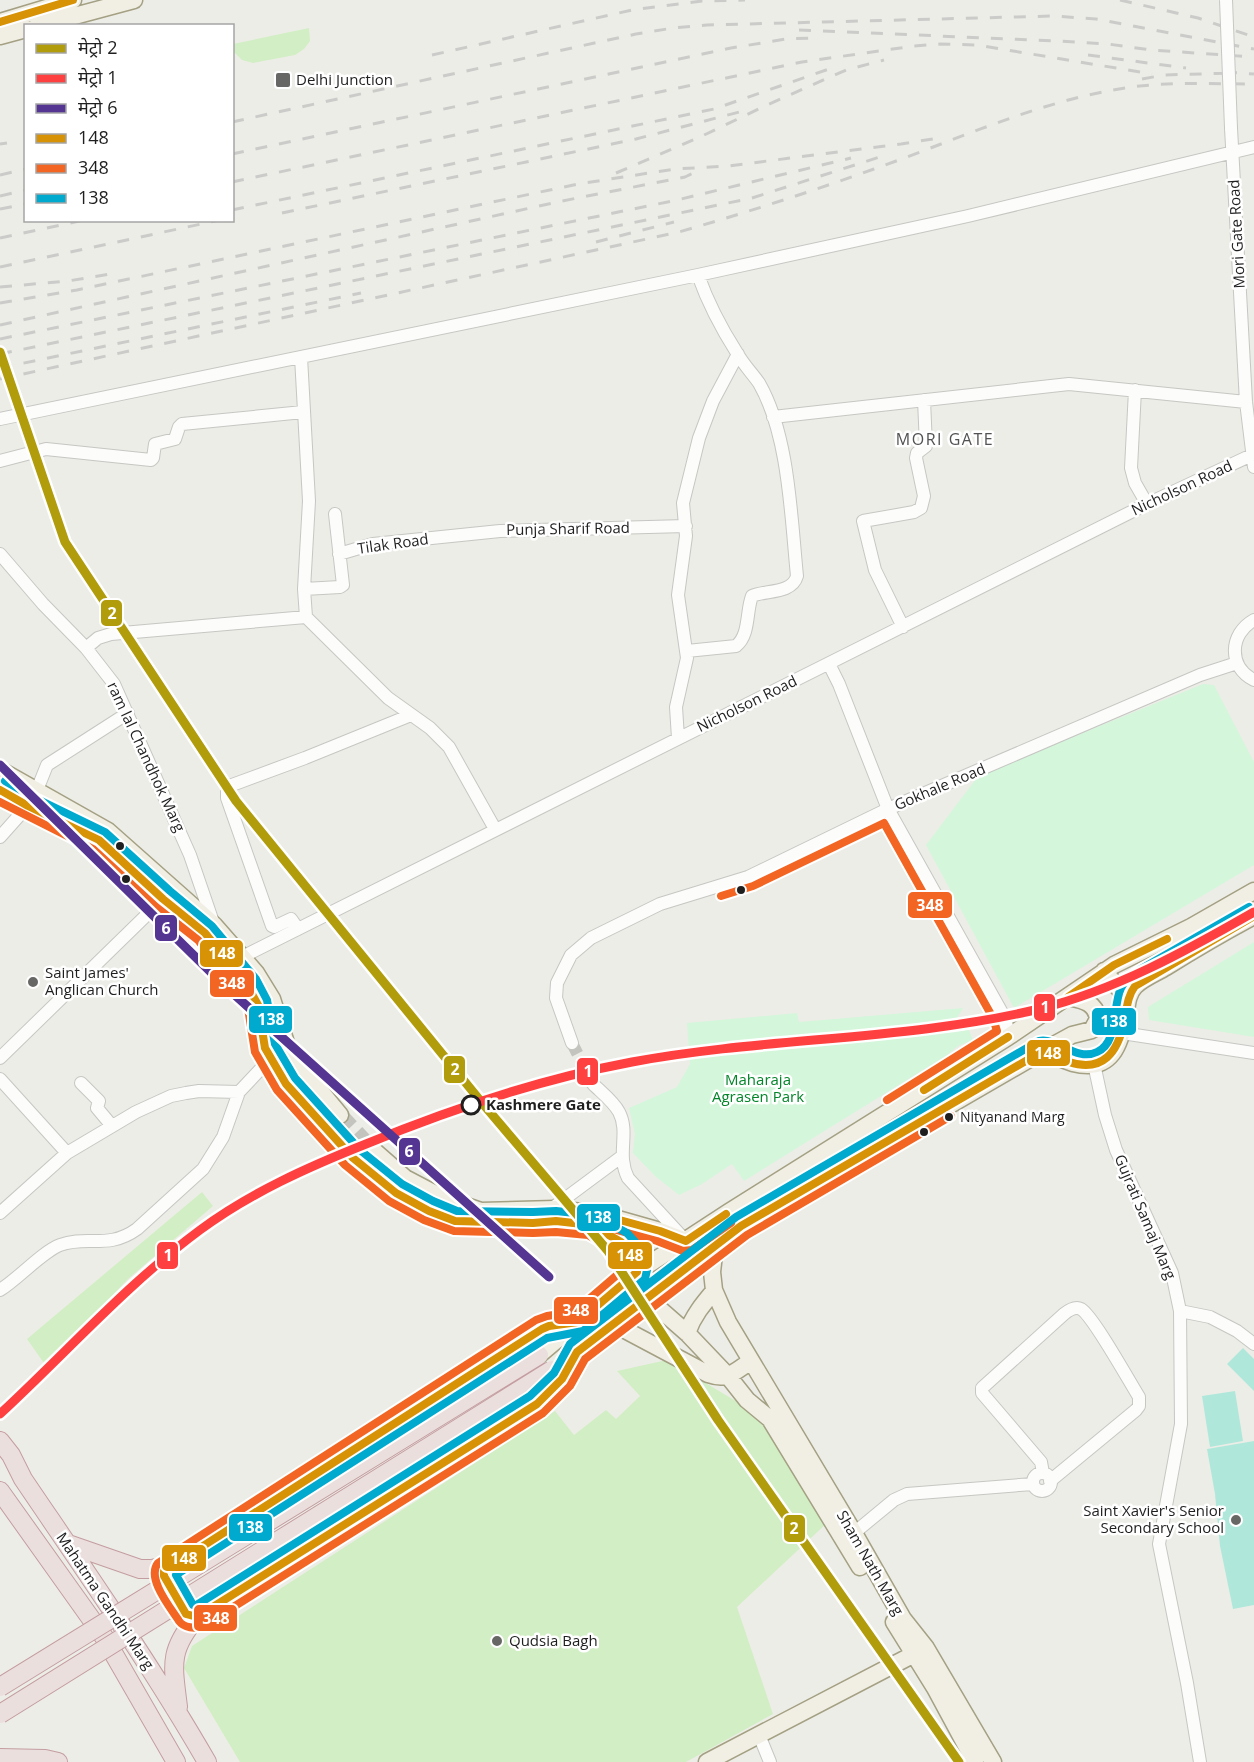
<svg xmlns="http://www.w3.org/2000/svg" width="1254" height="1762" font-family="'Open Sans','Noto Sans Devanagari',sans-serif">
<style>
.grass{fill:#d2eec4}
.park{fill:#d4f6db}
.pitch{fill:#afe8db}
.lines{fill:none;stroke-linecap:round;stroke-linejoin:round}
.minor-tunnel{stroke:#c4c4bf;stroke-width:12;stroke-dasharray:12 6;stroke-linecap:butt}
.major-tunnel{stroke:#c4c4bf;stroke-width:16;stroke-dasharray:16 8;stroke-linecap:butt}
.minor-casing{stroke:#c6c6c3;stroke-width:14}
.major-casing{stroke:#a4a083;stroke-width:19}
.highway-casing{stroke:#c49da0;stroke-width:20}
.minor{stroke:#fcfcfb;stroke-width:12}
.major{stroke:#f1efe4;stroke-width:16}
.highway{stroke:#ebdfde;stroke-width:18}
.rail{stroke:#cbcbca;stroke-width:3;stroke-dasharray:12 12;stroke-linecap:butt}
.minor-bridge-casing{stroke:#c6c6c3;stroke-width:14;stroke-linecap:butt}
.highway-bridge-casing{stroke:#c49da0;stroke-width:20;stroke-linecap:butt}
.minor-bridge{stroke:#fcfcfb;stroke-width:12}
.highway-bridge{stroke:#ebdfde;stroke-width:18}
.bus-1-casing{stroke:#fff;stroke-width:12}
.bus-2-casing{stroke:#fff;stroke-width:12}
.bus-3-casing{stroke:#fff;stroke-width:12}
.bus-1{stroke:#d79205;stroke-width:8}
.bus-2{stroke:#f26522;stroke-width:8}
.bus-3{stroke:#00a9ce;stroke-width:8}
.metro-1-casing{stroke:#fff;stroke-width:14}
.metro-2-casing{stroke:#fff;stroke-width:14}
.metro-3-casing{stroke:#fff;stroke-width:14}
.metro-1{stroke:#b19c0b;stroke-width:9}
.metro-2{stroke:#ff4040;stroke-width:9}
.metro-3{stroke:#553592;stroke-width:9}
.poi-dot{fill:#676765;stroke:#fff;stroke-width:2}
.bus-dot{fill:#1f1f1f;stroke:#fff;stroke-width:2}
.stop-dot{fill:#fff;stroke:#1f1f1f;stroke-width:3}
.labels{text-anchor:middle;stroke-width:5;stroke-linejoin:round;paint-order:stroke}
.bus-label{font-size:14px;fill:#1f1f1f;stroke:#fff;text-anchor:start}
.poi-label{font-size:15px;fill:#1f1f1f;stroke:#fff;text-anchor:start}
.street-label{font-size:15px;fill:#1f1f1f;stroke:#fff}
.park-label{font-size:15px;fill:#04852a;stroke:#fff}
.stop-label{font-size:15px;font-weight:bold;fill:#1f1f1f;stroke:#fff;text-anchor:start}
.neighbourhood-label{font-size:16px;letter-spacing:1.5px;fill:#525252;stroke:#fff}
.line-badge{stroke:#fff;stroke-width:2}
.badge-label{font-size:16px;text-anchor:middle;font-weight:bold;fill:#fff}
</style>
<rect width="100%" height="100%" fill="#edede7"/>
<!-- grass -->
<path class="grass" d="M 309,28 L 310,41 L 304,49 L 295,55 L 253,63 L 242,60 L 233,51 L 233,44 Z
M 202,1192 L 213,1206 L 128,1279 L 46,1366 L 27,1339 Z
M 667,1360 L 761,1416 L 827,1523 L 737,1607 L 773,1714 L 686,1762 L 240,1762 L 184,1668 L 192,1646 L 555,1411 L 574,1435 L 606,1410 L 616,1419 L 640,1396 L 617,1371 Z"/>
<!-- park -->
<path class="park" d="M 1203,684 L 1214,685 L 1254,762 L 1254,865 L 1014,1008 L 926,845 L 979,775 Z
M 1254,942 L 1254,1037 L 1149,1020 L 1148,1007 Z
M 963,1008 L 957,1018 L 968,1028 L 973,1040 L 958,1046 L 947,1055 L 744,1181 L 732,1164 L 702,1184 L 679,1195 L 655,1176 L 633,1153 L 635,1134 L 629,1108 L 677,1087 L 690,1064 L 687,1023 L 797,1013 L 799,1022 Z"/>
<!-- pitch -->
<path class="pitch" d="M 1243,1348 L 1254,1359 L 1254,1391 L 1227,1364 Z
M 1235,1391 L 1243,1441 L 1210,1447 L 1202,1396 Z
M 1254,1441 L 1254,1605 L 1233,1609 L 1220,1546 L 1215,1494 L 1207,1449 Z"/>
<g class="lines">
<!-- minor-tunnel -->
<path class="minor-tunnel" d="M 572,1043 L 593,1084"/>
<!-- major-tunnel -->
<path class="major-tunnel" d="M 340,1115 L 372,1149
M 320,1123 L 353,1158"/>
<defs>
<path id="minor" d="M 1231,128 L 1246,402 L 1254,467
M 301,357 L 309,501 L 304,589 L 306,617 L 388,698 L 430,728 L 449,747 L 495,829
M 1135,390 L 1131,468 L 1135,483 L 1147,504
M 773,417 L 1069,384 L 1246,402
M 0,419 L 698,275 L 968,216 L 1254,147
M 0,461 L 46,449 L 151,460 L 153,458 L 155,444 L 175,439 L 179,427 L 182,424 L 303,412
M 0,554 L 43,604 L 86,648 L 114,684 L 190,855 L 214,925
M 339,554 L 373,544 L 500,531 L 686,526
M 304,589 L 340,587 L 343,585 L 335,514
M 1254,620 C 1229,634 1228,667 1254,680
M 903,627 L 875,570 L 863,521 L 914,512 L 921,508 L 924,496 L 916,458 L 917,453 L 926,446 L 924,400
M 86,648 L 98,638 L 111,634 L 306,617
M 687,651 L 736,646 C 750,635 746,611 752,596 C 766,590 792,594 797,576 C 791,517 789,435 759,383 C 752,373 743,364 737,353 C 721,328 708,303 698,275
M 829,664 L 839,684 L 888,809 L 1006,1020 L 1008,1037
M 678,738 L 676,707 L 687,658 L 678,595 L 686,536 L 683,503 L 699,438 L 713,401 L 738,354
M 0,837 L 33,800 L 47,765 L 128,713
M 298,929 L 291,919 L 274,927 L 272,926 L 227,798 L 227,791 L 232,785 L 305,758 L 411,715
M 242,957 L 1147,504 L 1254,454
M 1122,1033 L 1254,1053
M 572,1043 L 556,998 L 557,983 L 571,955 L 591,938 L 660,904 L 748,877 L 888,809 L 1200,675 L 1237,663
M 0,1058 L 163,899
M 1094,1064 L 1105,1115 L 1116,1150 L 1172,1273 L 1180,1311 L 1181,1424 L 1159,1544 L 1187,1683 L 1200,1762
M 0,1079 L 67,1153
M 81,1083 L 99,1101 L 97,1108 L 112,1126
M 593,1084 C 602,1093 613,1101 619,1112 C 630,1133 616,1154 628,1178 L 685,1240
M 551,1209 L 621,1157
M 0,1213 L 67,1153 L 136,1112 L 171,1096 L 186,1093 L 199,1091 L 239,1092
M 0,1290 C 18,1279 42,1252 60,1245 C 87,1235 108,1250 137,1229 L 203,1169 L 223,1137 L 239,1092 L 270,1059
M 1180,1311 L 1210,1317 L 1237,1331 L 1254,1344
M 1043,1473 L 1041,1462 L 982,1393 L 982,1388 L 1064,1314 C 1069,1310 1075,1306 1081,1309 C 1093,1316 1129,1381 1139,1397 L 1139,1406 L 1136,1410 L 1050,1481
M1033 1482a9 9 0 1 1 18 0a9 9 0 1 1-18 0Z
M 854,1533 L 894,1500 L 907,1494 L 1033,1484
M 759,1735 L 770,1762"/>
<path id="major" d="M 0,22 L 73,0
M 37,26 L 134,0
M 0,36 L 26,29
M 0,770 L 108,831 L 214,925 L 256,973 L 272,999 L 286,1043 L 303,1070 L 340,1115
M 0,790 L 28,806 L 99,840 L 163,899 L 205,933 L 247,985 L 258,1005 L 265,1048 L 270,1059 L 286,1084 L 320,1123
M 1104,971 L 1128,999
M 1043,1051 C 1053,1054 1062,1060 1073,1063 C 1112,1073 1121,1044 1126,1012 C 1127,1003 1128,993 1135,986 C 1143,978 1156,973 1166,967 C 1195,949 1224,932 1254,916
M 372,1149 L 405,1178 L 443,1198 L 481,1211 L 555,1209 L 600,1214 L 660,1231 L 686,1241
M 353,1158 C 383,1182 414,1212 454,1220 C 473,1224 511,1224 532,1223 C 562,1222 600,1218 623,1244 C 630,1251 633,1263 637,1272
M 715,1246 L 712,1272 L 714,1290 L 728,1322 L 854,1533 L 903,1619 L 926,1648 L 993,1762
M 636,1308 L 648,1304 L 655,1305 L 687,1333 L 728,1376 L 747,1400 L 770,1419 L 860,1567
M 617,1322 L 627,1331 L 708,1374 C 728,1381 734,1372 751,1361
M 687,1333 C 693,1316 703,1304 714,1291
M 577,1352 L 562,1379 L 537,1404 L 487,1437 L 197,1617 L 186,1614 L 164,1576 L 164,1571 L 173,1564 L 542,1329 L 549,1326 L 578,1322
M 539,1355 L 637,1272 L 729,1212 L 1008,1037 L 1114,965 L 1191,927 L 1254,891
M 568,1359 L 741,1226 L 1043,1051 L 1072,1035 L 1092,1030 L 1098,1019 C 1096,1002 1082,1000 1068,997
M 894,1622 L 935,1688 L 975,1762
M 707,1762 L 922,1650"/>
<path id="highway" d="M 0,1441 L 11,1455 L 23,1479 C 86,1572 151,1665 207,1762
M 0,1491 L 104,1637 L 176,1762
M 68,1544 L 140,1569 L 152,1569 L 173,1564
M 178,1707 C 173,1665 168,1651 197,1617
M 0,1758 L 45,1759 L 58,1762"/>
</defs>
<!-- minor casing -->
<use href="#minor" class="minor-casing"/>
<!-- major casing -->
<use href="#major" class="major-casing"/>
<!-- highway casing -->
<use href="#highway" class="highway-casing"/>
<!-- minor -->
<use href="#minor" class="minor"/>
<!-- major -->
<use href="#major" class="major"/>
<!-- highway -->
<use href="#highway" class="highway"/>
<!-- rail -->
<path class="rail" d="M 1120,0 L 1198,18 L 1254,37
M 799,30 L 1057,41 L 1108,44 L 1151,50 L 1254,57
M 432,55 L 632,10 L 702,1 L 745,0
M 1088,55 L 1186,68
M 1225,72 L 1254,74
M 1142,79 L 1164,75 L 1232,73
M 232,122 L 636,34 L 673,28 L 707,25 L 1053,16 L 1096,19 L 1254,49
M 0,144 L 7,143
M 232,154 L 731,48 L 786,39 L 812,38
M 616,173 L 700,137 L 767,105 L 846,70 L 884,60
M 0,175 L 26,169
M 232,182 L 802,62 L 914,46 L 940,44 L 977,45 L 1152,74
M 0,196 L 26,190
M 0,209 L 26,204
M 232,210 L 714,109 L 829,69
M 282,213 L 636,139 L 743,111
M 0,238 L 84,220
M 596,242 L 674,222
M 0,267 L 220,220
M 0,287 L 68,281 L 110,274
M 0,303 L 77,290 L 578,184 L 675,169 L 728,166 L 901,144 L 939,138
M 0,325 L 562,201 L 685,177 L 700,170
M 0,339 L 677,200 L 851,158
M 0,354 L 752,198 L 889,154
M 0,368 L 361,293
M 0,379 L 679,232 C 745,213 810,192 874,169 C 951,142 1033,104 1113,90 C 1159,81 1207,84 1254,84"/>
<defs>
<path id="minor-bridge" d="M 1226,0 L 1231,128"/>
<path id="highway-bridge" d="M 0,1687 L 539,1355
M 0,1714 L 552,1370"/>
</defs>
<!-- minor-bridge casing -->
<use href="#minor-bridge" class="minor-bridge-casing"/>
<!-- highway-bridge casing -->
<use href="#highway-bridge" class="highway-bridge-casing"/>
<!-- minor-bridge -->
<use href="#minor-bridge" class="minor-bridge"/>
<!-- highway-bridge -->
<use href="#highway-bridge" class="highway-bridge"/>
<defs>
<path id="bus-1" d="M 0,22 L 73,0
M 0,790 L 28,806 L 99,840 L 163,899 L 205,933 L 247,985 L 258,1005 L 265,1048 L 286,1084 L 353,1158 L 396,1193 L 429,1211 L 455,1221 L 533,1223 L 556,1221 L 591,1225 L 621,1242 L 628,1250 L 637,1272 L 578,1322 L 549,1326 L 542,1329 L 164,1571 L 164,1576 L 186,1614 L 197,1617 L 537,1404 L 562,1379 L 577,1352 L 741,1226 L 1043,1051 C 1052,1054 1060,1059 1069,1062 C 1103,1073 1118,1052 1124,1022 C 1127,1009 1127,997 1135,986 L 1254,916
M 1068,997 L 1114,965 L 1167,939
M 924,1090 L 1008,1037
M 594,1213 L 660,1231 L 686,1241 L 726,1214"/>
<path id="bus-2" d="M 0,802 L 93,849 L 156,907 L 198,940 L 238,991 L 248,1008 L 255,1052 L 277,1090 L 345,1165 L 389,1201 L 424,1220 L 454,1231 L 533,1233 L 556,1232 L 588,1235 L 614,1250 L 619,1256 L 624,1269 L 574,1312 L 547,1316 L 536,1320 L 158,1563 C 146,1578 170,1607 179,1621 C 184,1628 195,1629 203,1626 L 543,1413 L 570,1386 L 585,1359 L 747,1235 L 951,1116
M 721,896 L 753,886 L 884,823 L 993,1018 L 997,1031 L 887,1100
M 591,1223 L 657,1241 L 683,1251 L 692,1250 L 731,1223"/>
<path id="bus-3" d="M 5,781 L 33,797 L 105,832 L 170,891 L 212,926 L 256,979 L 267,1000 L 275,1044 L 295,1078 L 360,1150 L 402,1184 L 433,1201 L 457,1211 L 533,1212 L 556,1211 L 594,1215 L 627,1233 L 637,1244 L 647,1270 L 645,1279 L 583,1331 L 547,1338 L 179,1573 L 176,1575 L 193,1605 L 195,1606 L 530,1396 L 554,1373 L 570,1344 L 736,1217 L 1039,1041 C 1058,1037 1076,1062 1097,1052 C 1119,1042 1112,1007 1121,988 C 1125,980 1132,974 1141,969 L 1249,907"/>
</defs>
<!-- bus-1 casing -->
<use href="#bus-1" class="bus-1-casing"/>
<!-- bus-2 casing -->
<use href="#bus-2" class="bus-2-casing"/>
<!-- bus-3 casing -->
<use href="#bus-3" class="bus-3-casing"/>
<!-- bus-1 -->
<use href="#bus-1" class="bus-1"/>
<!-- bus-2 -->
<use href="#bus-2" class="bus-2"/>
<!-- bus-3 -->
<use href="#bus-3" class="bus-3"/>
<defs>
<path id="metro-1" d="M 0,352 L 65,542 L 236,801 L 483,1104 L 608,1251 L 718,1420 L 959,1762"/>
<path id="metro-2" d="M 0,1414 C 66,1353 127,1284 200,1230 C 250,1193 308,1167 366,1144 C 451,1109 541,1079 632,1062 C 766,1037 906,1041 1039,1009 C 1116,990 1186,951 1254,912"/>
<path id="metro-3" d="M 0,765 L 227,988 L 549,1277"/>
</defs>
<!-- metro-1 casing -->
<use href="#metro-1" class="metro-1-casing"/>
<!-- metro-2 casing -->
<use href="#metro-2" class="metro-2-casing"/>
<!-- metro-3 casing -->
<use href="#metro-3" class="metro-3-casing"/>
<!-- metro-1 -->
<use href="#metro-1" class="metro-1"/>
<!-- metro-2 -->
<use href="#metro-2" class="metro-2"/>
<!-- metro-3 -->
<use href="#metro-3" class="metro-3"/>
</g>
<!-- markers -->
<g class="poi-dot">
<rect x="275" y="72" width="16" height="16" rx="3"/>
<circle cx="33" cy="982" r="6"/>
<circle cx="1236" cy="1520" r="6"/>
<circle cx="497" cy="1641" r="6"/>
</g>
<g class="bus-dot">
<circle cx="120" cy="846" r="5"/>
<circle cx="126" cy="879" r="5"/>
<circle cx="741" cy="890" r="5"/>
<circle cx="949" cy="1117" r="5"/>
<circle cx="924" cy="1132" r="5"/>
</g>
<circle class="stop-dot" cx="471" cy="1105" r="9"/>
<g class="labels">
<!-- bus labels -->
<g class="bus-label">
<text x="960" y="1122">Nityanand Marg</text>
</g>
<!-- poi labels -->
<g class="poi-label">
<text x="296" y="85">Delhi Junction</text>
<text x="45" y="978">Saint James'<tspan x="45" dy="17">Anglican Church</tspan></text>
<text x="1224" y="1516" text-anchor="end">Saint Xavier's Senior<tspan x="1224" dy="17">Secondary School</tspan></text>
<text x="509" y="1646">Qudsia Bagh</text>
</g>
<!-- street labels -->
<g class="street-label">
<text transform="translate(1237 234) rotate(-93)" y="5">Mori Gate Road</text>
<text transform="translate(1182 488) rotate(-25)" y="5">Nicholson Road</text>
<text transform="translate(568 529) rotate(-1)" y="5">Punja Sharif Road</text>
<text transform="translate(393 544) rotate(-8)" y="5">Tilak Road</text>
<text transform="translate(747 704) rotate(-26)" y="5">Nicholson Road</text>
<text transform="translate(146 757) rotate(65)" y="5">ram lal Chandhok Marg</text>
<text transform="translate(940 787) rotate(-23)" y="5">Gokhale Road</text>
<text transform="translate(1145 1217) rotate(67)" y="5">Gujrati Samaj Marg</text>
<text transform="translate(870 1563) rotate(60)" y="5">Sham Nath Marg</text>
<text transform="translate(105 1601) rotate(56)" y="5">Mahatma Gandhi Marg</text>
</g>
<!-- park labels -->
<g class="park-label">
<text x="758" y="1085">Maharaja<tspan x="758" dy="17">Agrasen Park</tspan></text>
</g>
<!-- stop labels -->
<g class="stop-label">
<text x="486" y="1110">Kashmere Gate</text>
</g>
<!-- neighbourhood labels -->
<g class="neighbourhood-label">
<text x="945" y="445">MORI GATE</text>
</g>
</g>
<g class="line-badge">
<rect x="100" y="599" width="23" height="28" rx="6" fill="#b19c0b"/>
<rect x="907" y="891" width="46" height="28" rx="6" fill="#f26522"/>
<rect x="154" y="914" width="24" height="28" rx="6" fill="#553592"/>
<rect x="199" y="939" width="45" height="29" rx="6" fill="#d79205"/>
<rect x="209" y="969" width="46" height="29" rx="6" fill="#f26522"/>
<rect x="1033" y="993" width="23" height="29" rx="6" fill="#ff4040"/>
<rect x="248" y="1005" width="45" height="29" rx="6" fill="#00a9ce"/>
<rect x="1091" y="1007" width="46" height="29" rx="6" fill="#00a9ce"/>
<rect x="1026" y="1039" width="45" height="28" rx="6" fill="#d79205"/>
<rect x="443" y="1055" width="23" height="29" rx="6" fill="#b19c0b"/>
<rect x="576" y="1057" width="23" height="29" rx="6" fill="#ff4040"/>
<rect x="398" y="1137" width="23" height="29" rx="6" fill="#553592"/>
<rect x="576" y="1203" width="45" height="29" rx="6" fill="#00a9ce"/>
<rect x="156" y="1241" width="23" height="29" rx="6" fill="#ff4040"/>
<rect x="607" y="1241" width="46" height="29" rx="6" fill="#d79205"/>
<rect x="553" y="1296" width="46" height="29" rx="6" fill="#f26522"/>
<rect x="228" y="1513" width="45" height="29" rx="6" fill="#00a9ce"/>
<rect x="783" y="1514" width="23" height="29" rx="6" fill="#b19c0b"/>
<rect x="161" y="1544" width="46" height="28" rx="6" fill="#d79205"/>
<rect x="193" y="1604" width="45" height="28" rx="6" fill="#f26522"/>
</g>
<g class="badge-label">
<text x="112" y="619">2</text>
<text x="930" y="911">348</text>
<text x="166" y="934">6</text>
<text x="222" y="959">148</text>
<text x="232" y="989">348</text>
<text x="1045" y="1013">1</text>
<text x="271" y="1025">138</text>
<text x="1114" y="1027">138</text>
<text x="1048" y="1059">148</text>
<text x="455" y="1075">2</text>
<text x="588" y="1077">1</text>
<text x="409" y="1157">6</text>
<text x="598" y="1223">138</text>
<text x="168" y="1261">1</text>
<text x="630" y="1261">148</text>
<text x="576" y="1316">348</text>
<text x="250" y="1533">138</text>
<text x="794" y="1534">2</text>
<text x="184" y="1564">148</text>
<text x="216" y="1624">348</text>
</g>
<!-- legend -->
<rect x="24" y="24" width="210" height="198" fill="#ffffff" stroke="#a5a5a5" stroke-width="1.5"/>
<rect x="36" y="44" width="30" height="9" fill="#b19c0b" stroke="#a5a5a5" stroke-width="1.5"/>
<text x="78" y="54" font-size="18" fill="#1f1f1f">मेट्रो 2</text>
<rect x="36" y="74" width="30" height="9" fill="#ff4040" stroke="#a5a5a5" stroke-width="1.5"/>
<text x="78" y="84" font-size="18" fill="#1f1f1f">मेट्रो 1</text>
<rect x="36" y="104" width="30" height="9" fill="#553592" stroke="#a5a5a5" stroke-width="1.5"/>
<text x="78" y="114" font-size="18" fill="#1f1f1f">मेट्रो 6</text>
<rect x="36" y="134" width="30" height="9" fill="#d79205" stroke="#a5a5a5" stroke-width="1.5"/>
<text x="78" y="144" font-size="18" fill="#1f1f1f">148</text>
<rect x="36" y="164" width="30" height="9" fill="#f26522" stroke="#a5a5a5" stroke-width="1.5"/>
<text x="78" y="174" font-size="18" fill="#1f1f1f">348</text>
<rect x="36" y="194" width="30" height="9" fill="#00a9ce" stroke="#a5a5a5" stroke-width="1.5"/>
<text x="78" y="204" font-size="18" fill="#1f1f1f">138</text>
</svg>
